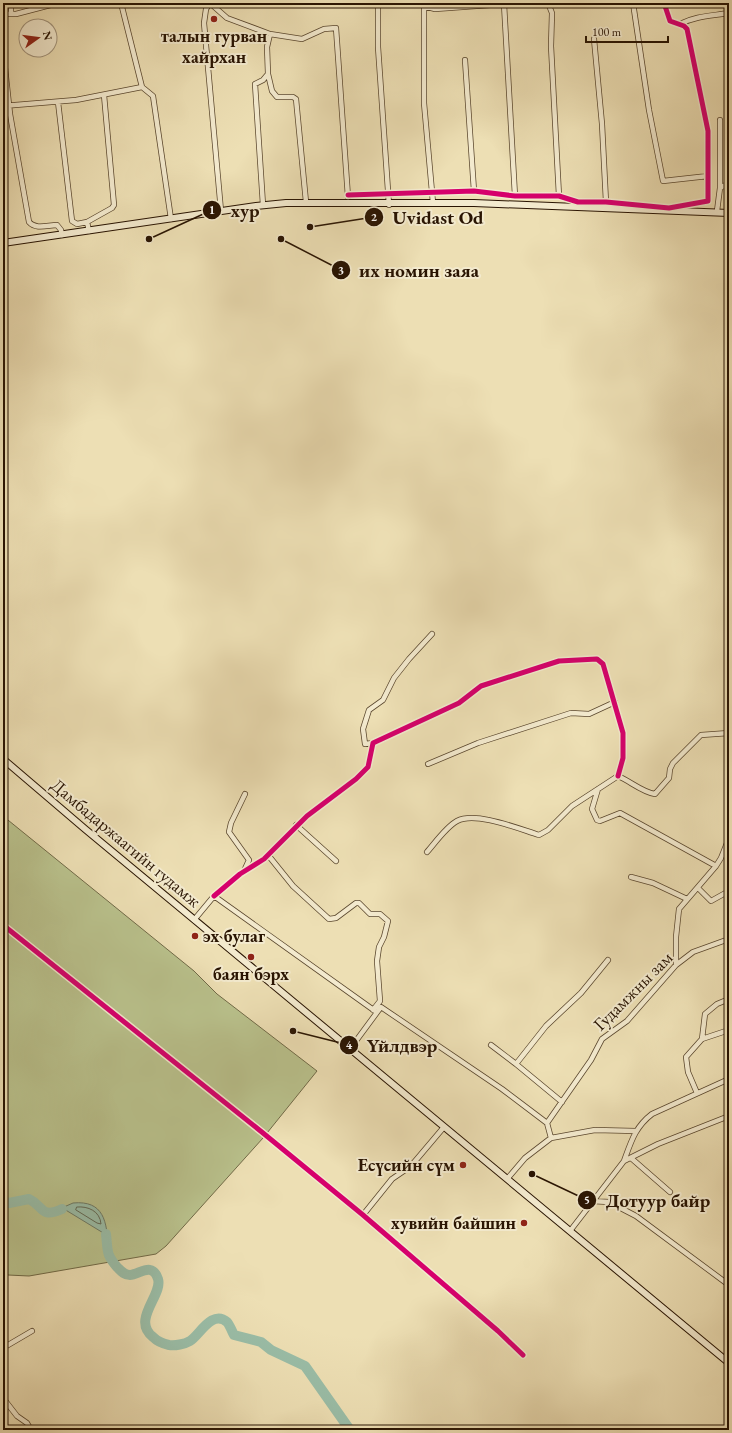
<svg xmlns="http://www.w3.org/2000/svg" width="732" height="1433" font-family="'EB Garamond',serif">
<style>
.green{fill:#b9c18c;stroke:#716a47}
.water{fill:#9abda7;stroke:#6d7965}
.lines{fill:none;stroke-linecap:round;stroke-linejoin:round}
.shore{stroke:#626854;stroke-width:1}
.river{stroke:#9abda7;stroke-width:10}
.street-casing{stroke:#5a472e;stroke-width:6}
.secondary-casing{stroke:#291402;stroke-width:8}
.street{stroke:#f3eace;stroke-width:4.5}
.secondary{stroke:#f3eace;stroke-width:6}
.cycleway-casing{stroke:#f3eace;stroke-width:8}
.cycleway{stroke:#d6006c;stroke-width:5}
.poi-dot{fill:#8f2418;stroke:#f3eace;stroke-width:1.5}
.labels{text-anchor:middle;stroke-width:4;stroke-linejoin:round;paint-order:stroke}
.poi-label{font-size:18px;font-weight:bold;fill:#291402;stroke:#f3eace}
.street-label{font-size:18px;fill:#291402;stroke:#f3eace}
.leader{fill:none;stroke:#291402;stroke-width:1.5}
.callout-dot{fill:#291402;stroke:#f3eace;stroke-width:1.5}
.mark-label{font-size:12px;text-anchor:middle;font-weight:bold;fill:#fff}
.callout-label{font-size:19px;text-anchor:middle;font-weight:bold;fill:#291402;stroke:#f3eace;stroke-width:4;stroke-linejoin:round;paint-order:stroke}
</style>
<rect width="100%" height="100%" fill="#eddfb4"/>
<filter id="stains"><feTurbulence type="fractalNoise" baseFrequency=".005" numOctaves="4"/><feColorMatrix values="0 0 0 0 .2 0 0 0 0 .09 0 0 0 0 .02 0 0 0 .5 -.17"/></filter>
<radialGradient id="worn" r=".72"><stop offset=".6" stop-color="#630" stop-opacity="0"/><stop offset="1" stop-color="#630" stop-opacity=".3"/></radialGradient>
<!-- green -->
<path class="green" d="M 3,816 L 194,971 L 217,994 L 317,1071 L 263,1138 L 166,1246 L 156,1254 L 29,1276 L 8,1275 L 3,1279 Z"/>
<!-- water -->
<path class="water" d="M 73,1203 C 104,1200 107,1222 108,1247 L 106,1247 L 105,1234 L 64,1209 L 48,1214 Z"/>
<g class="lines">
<!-- shore -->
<path class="shore" d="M 77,1207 C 88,1206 100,1211 101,1224 L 97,1223 L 76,1210 Z"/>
<!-- river -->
<path class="river" d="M 3,1201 L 9,1203 L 29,1199 C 44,1206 40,1219 62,1209
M 106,1234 C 108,1252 106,1254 117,1267 C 121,1271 124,1275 130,1275 C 139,1275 152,1261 158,1279 C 163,1295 131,1320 153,1337 C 157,1341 164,1344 169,1345 C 175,1346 185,1344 190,1341 C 199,1336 212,1309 227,1322 C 229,1324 232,1331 234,1335 L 261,1342 L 271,1350 L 305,1366 L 350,1430"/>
<defs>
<path id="street" d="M 11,3 L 11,14
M 210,3 L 227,18 L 270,34 L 302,39 L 324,29 L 336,28 L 348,197
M 210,3 L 206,9 L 204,23 L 221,211
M 378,3 L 378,47 L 389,205
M 423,3 L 424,6 L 435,9 L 504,4 L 515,196
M 548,3 L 552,13 L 551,46 L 559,196
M 633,3 L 649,110 L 663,181 L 708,176
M 424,6 L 424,103 L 433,203
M 3,14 L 16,14 L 58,3
M 680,24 C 696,16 711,16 729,13
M 594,39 L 602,124 L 606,202
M 3,49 L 10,114 L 29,222 C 36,230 48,225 57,225 L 61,230 L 62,235
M 465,60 L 474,191
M 268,74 L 272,91 L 277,97 L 293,97 L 296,99 L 306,202
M 142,87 L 153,96 L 171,219
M 58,102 L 72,221 L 77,224 L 87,222
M 3,106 L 76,100 L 142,87 L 121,3
M 720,120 L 720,188
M 348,195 L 474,191 L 515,196 L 559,196 L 578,202 L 606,202 L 669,208 L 708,201 L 708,131 L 687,29 L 684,26 L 670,21 L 664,3
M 263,205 L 255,84 L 263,80 L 268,74 L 267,47 L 270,34
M 717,211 L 720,188 L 729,183
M 89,231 L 87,222 L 112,208 L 114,205 L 104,95
M 373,743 L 365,744 L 363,729 L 369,710 L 383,700 L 394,678 L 409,659 L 432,634
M 428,764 L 478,743 L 571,713 L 589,714 L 615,702
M 618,776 C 630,781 642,792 655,794 L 669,778 L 670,769 L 673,763 L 701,735 L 729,733
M 598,789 L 592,809 L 597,820 L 600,821 L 620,813 L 716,866
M 296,825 L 336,861
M 427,852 C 435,843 446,827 457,821 C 476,811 519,829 539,835 L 548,830 L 572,806 L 618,776
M 268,855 L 293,886 L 329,919 L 336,918 L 356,903 L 359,903 L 370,914 L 380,914 L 388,921 L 384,937 L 379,947 L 377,961 L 380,1001 L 373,1010
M 244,871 L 249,860 L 229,832 L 231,823 L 245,794
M 631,877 L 653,883 L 687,899
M 698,888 L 711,901 L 729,891
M 214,896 L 240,874 L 264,859 L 307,816 L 356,779 L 368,767 L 373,743 L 459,703 L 481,686 L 559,661 L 597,659 L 603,664 L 623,733 L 623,758 L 618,776
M 194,920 L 214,896 L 375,1011
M 3,925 L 263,1133 L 363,1215 L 498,1331 L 523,1355
M 676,965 L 676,937 L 679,909 L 716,866 L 721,858 L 729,838
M 702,1039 L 705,1014 L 717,1004 L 729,999
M 491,1045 L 516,1064
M 350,1049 L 381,1007 L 502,1089 L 547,1123
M 697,1093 L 688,1072 L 686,1057 L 702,1039 L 729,1030
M 562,1102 L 516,1064 L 546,1026 L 581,993 L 608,960
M 551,1138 L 595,1130 L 636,1131
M 631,1158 L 670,1192
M 624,1161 C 631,1142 635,1127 652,1114 L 729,1079
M 507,1179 L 525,1158 L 551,1138 L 547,1123 L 591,1060 L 602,1039 L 627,1021 L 676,965 L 693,952 L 729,939
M 591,1201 L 609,1202 L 636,1216 L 729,1285
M 363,1215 L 392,1179 L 411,1166 L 444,1127
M 570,1231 L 624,1161 L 658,1144 L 729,1116
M 3,1348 L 32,1331
M 3,1398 L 17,1416 L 27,1423 L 31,1430"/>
<path id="secondary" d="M 3,243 L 256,206 L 286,203 L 474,203 L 729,213
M 3,759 L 85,829 L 729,1363"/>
</defs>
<!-- street casing -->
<use href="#street" class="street-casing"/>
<!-- secondary casing -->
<use href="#secondary" class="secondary-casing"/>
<!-- street -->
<use href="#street" class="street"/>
<!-- secondary -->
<use href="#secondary" class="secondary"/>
<defs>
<path id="cycleway" d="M 348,195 L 474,191 L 515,196 L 559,196 L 578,202 L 606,202 L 669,208 L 708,201 L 708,131 L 687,29 L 684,26 L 670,21 L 664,3
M 214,896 L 240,874 L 264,859 L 307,816 L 356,779 L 368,767 L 373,743 L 459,703 L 481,686 L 559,661 L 597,659 L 603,664 L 623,733 L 623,758 L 618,776
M 3,925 L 263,1133 L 363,1215 L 498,1331 L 523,1355"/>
</defs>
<!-- cycleway casing -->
<use href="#cycleway" class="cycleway-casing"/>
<!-- cycleway -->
<use href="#cycleway" class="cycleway"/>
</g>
<!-- markers -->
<g class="poi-dot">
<circle cx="214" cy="19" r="4"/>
<circle cx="195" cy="936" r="4"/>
<circle cx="251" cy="957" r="4"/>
<circle cx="463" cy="1165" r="4"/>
<circle cx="524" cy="1223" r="4"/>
</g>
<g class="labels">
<!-- poi labels -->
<g class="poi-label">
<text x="214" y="42">талын гурван<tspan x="214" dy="21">хайрхан</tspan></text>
<text x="203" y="942" text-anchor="start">эх булаг</text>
<text x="251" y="980">баян бэрх</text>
<text x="455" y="1171" text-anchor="end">Есүсийн сүм</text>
<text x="516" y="1229" text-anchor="end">хувийн байшин</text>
</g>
<!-- street labels -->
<g class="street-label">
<text transform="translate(126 843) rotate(40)" y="6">Дамбадаржаагийн гудамж</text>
<text transform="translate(633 991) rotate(-45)" y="6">Гудамжны зам</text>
</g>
</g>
<!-- callouts -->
<path class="leader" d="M149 239L212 210M310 227L374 217M281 239L341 270M293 1031L349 1045M532 1174L587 1200"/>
<g class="callout-dot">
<circle cx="149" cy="239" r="4"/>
<circle cx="310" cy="227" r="4"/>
<circle cx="281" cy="239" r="4"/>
<circle cx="293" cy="1031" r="4"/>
<circle cx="532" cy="1174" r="4"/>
<circle cx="212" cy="210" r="10"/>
<circle cx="374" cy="217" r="10"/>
<circle cx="341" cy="270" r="10"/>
<circle cx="349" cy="1045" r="10"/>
<circle cx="587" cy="1200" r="10"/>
</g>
<g class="mark-label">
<text x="212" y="214">1</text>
<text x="374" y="221">2</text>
<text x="341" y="274">3</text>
<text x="349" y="1049">4</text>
<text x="587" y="1204">5</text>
</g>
<g class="callout-label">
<text x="245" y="217">хур</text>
<text x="438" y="224">Uvidast Od</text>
<text x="419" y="277">их номин заяа</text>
<text x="402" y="1052">Үйлдвэр</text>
<text x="658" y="1207">Дотуур байр</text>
</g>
<!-- margin -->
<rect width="732" height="1433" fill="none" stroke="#eddfb4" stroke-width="16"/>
<rect x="4" y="4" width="724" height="1425" fill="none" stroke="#291402" stroke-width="2"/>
<rect x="8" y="8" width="716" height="1417" fill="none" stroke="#291402"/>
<!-- north arrow -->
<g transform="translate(38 38) rotate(76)"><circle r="19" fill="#f3eace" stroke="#a2947c"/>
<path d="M0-3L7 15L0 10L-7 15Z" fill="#8f2418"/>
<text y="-6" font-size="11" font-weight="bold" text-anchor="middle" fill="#291402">N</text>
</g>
<!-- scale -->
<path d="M586 36v6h82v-6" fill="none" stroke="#291402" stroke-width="2"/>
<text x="592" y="36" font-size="12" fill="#291402" stroke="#f3eace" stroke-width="3" paint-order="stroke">100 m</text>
<rect width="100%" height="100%" filter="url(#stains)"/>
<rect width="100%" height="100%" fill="url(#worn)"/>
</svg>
